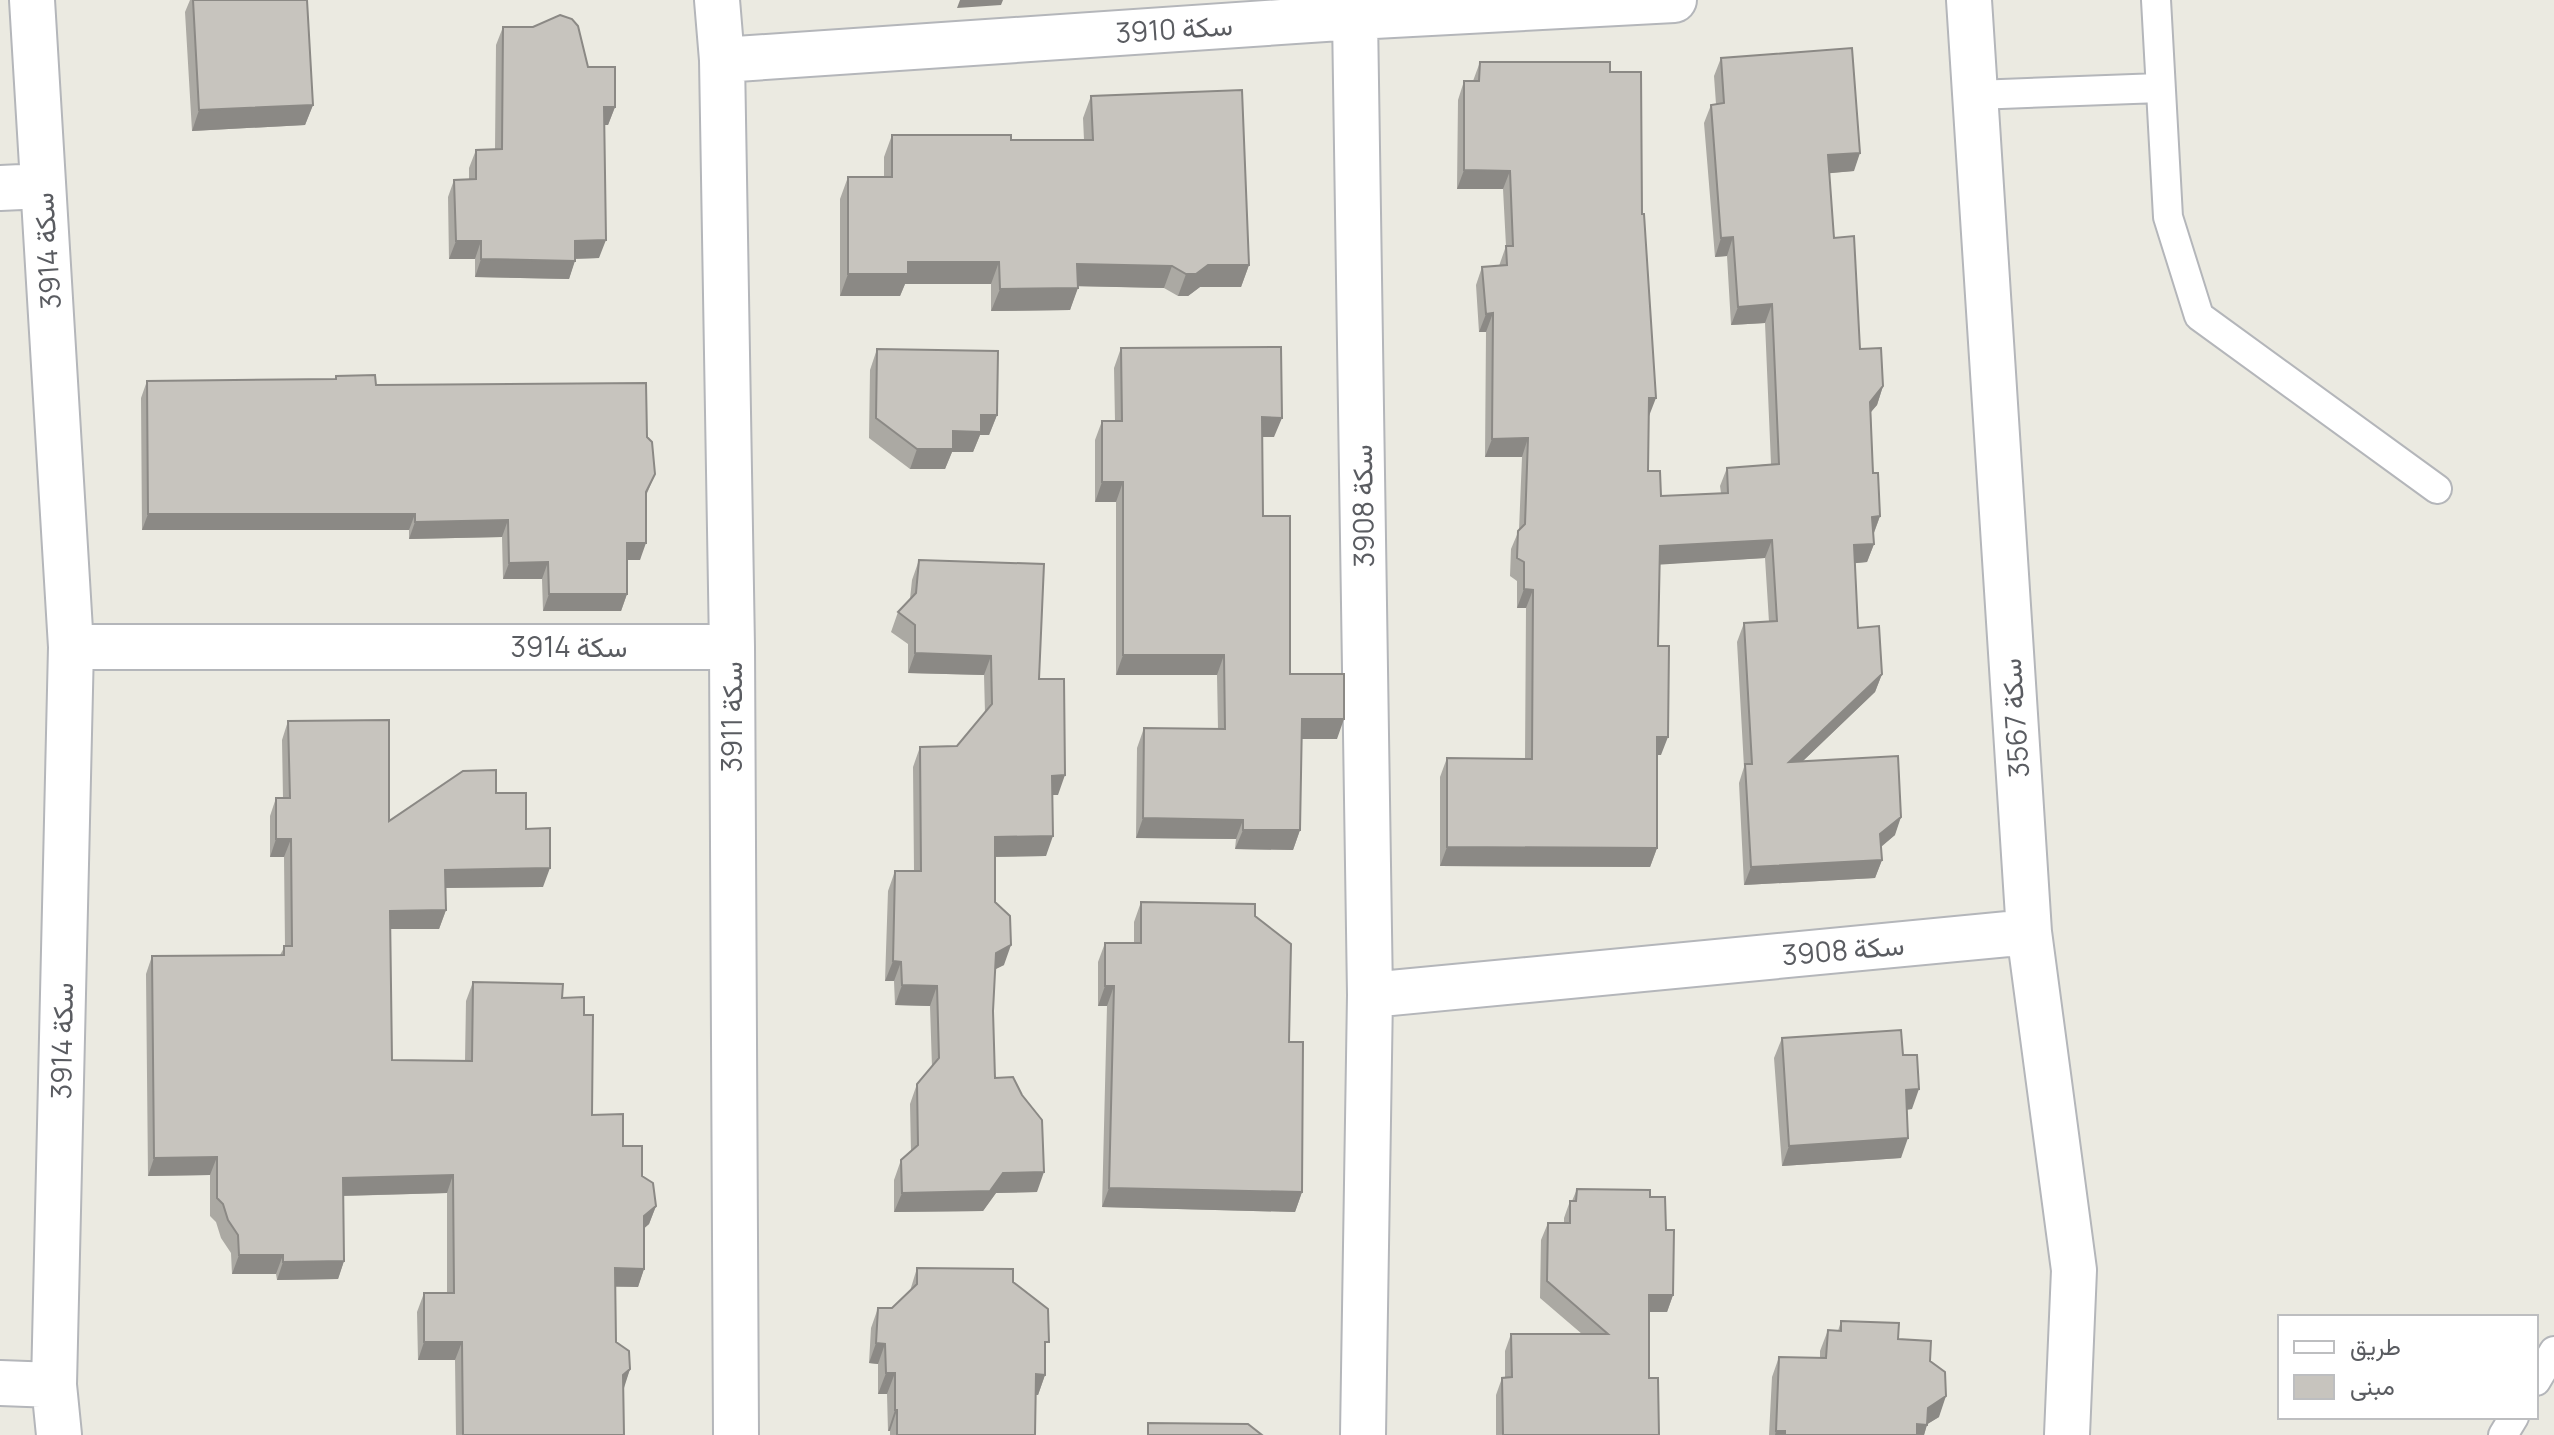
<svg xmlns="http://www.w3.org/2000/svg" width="2554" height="1435" font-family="Manrope,Vazirmatn,sans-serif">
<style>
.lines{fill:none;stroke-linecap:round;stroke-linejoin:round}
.lane-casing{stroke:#b4b6ba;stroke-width:32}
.street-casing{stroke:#b4b6ba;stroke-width:48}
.lane{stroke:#fff;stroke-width:28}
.street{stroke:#fff;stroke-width:44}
.wall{fill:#aba9a3}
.shaded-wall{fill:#8b8985}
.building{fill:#c7c4be;stroke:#8b8985;stroke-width:2}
.labels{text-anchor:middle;stroke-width:6;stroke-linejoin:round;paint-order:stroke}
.street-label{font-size:28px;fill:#5a5c61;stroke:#fff}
</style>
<rect width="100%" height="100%" fill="#ebeae1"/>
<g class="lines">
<defs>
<path id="lane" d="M 2156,0 L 2168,217 L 2199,316 L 2437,489
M 1975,95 L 2160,88
M 2536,1381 L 2554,1351
M 2503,1435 L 2514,1417"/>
<path id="street" d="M 32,0 L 71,647 L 54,1385 L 59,1435
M 717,0 L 722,60 L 732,647 L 736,1435
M 1969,0 L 2029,932 L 2074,1270 L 2067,1435
M 1355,17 L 1370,995 L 1363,1435
M 722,60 L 1355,17 L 1674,0
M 0,188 L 43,186
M 71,647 L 732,647
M 1370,995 L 2029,932
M 0,1383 L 54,1385"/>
</defs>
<!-- lane casing -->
<use href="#lane" class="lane-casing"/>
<!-- street casing -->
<use href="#street" class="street-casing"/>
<!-- lane -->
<use href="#lane" class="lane"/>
<!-- street -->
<use href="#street" class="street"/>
</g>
<!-- wall -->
<path class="wall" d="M 190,0 L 307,0 L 313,105 L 305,125 L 192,131 L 185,12 Z
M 503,27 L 588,67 L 615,107 L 608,125 L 604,125 L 599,258 L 575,259 L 569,279 L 475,277 L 475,259 L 449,259 L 448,197 L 454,180 L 469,179 L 469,168 L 476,150 L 495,149 L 496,45 Z
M 1721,58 L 1854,171 L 1829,173 L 1834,238 L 1860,349 L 1883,386 L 1877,405 L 1871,412 L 1873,473 L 1880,516 L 1874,533 L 1874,544 L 1867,562 L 1855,563 L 1858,628 L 1882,674 L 1875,692 L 1803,761 L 1895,835 L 1881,846 L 1882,860 L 1875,878 L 1744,885 L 1739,783 L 1744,767 L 1737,642 L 1744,623 L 1769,622 L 1765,558 L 1660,564 L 1658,646 L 1661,755 L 1657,755 L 1657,848 L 1650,867 L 1440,866 L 1440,777 L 1447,758 L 1525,759 L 1526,608 L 1517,608 L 1517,581 L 1510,576 L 1511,549 L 1519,530 L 1522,457 L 1485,457 L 1486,332 L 1479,332 L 1476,285 L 1482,267 L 1499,266 L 1506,246 L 1503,189 L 1457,189 L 1458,100 L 1464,81 L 1473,81 L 1480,62 L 1610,72 L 1642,214 L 1649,416 L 1648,471 L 1661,496 L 1721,493 L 1720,486 L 1727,468 L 1771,464 L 1765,323 L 1731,325 L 1727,256 L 1715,257 L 1704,123 L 1711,105 L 1716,104 L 1714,76 Z
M 1091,96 L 1249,265 L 1241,287 L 1200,287 L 1188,296 L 1178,296 L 1164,288 L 1078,286 L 1070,310 L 991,311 L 991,284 L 905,284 L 900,296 L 840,296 L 840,199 L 848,177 L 884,177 L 884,157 L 892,135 L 1011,140 L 1084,140 L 1083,118 Z
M 1121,348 L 1274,437 L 1263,437 L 1263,516 L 1290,674 L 1337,739 L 1302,739 L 1300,830 L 1293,850 L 1235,849 L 1236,839 L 1136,838 L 1137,748 L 1144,728 L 1218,729 L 1217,675 L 1116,675 L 1116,502 L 1095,502 L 1095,440 L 1102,421 L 1115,421 L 1114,368 Z
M 877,349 L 997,415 L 989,435 L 980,435 L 973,452 L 952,452 L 945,469 L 910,469 L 869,438 L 870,370 Z
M 336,376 L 376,385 L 647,437 L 655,474 L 646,496 L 640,560 L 627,560 L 627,594 L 621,611 L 543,611 L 542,579 L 503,579 L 502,537 L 409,539 L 409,530 L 142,530 L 141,398 L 147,381 L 335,379 Z
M 919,560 L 1039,679 L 1058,795 L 1052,795 L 1046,856 L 995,857 L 995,902 L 1004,965 L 995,969 L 993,1011 L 995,1078 L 1037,1192 L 996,1193 L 983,1211 L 894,1212 L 894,1180 L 901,1160 L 911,1152 L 910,1104 L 917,1084 L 932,1067 L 930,1006 L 895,1005 L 894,981 L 885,981 L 888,891 L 895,871 L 914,871 L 913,767 L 920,747 L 957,746 L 985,713 L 984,675 L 908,673 L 908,644 L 891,632 L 898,612 L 910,599 L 912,580 Z
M 288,721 L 389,821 L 496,793 L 526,829 L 543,887 L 446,888 L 446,910 L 439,929 L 390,929 L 392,1060 L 465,1061 L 466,1001 L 473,982 L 562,998 L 584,1015 L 592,1115 L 623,1146 L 642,1176 L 656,1206 L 649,1224 L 644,1228 L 644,1269 L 638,1287 L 616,1287 L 616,1342 L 630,1369 L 623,1388 L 624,1435 L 456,1435 L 455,1360 L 418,1360 L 417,1312 L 424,1293 L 447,1293 L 447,1193 L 343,1196 L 344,1261 L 338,1279 L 277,1280 L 276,1274 L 232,1274 L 231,1253 L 221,1238 L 216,1222 L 210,1216 L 210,1175 L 148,1176 L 146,974 L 152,956 L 280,955 L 285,946 L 284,857 L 270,857 L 270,816 L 276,798 L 283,798 L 282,740 Z
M 1141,902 L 1255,916 L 1289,1042 L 1302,1192 L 1295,1212 L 1102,1207 L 1107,1006 L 1098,1006 L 1098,962 L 1105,943 L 1134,943 L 1134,922 Z
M 1782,1038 L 1903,1055 L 1912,1109 L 1907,1110 L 1901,1158 L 1782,1166 L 1774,1058 Z
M 1577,1189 L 1650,1197 L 1666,1230 L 1673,1295 L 1667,1312 L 1649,1312 L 1649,1378 L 1659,1435 L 1496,1435 L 1496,1395 L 1502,1378 L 1505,1378 L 1505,1351 L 1511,1334 L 1582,1334 L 1540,1298 L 1541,1240 L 1548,1223 L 1564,1223 L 1564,1218 L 1570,1201 L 1572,1201 Z
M 917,1268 L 1013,1282 L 1045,1353 L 1045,1375 L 1038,1395 L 1036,1395 L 1035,1435 L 890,1435 L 890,1431 L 888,1431 L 887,1394 L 878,1394 L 878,1364 L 869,1363 L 871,1328 L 878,1308 L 892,1308 L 910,1291 Z
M 1841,1321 L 1898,1339 L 1930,1361 L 1939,1417 L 1927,1424 L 1924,1435 L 1769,1435 L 1772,1377 L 1779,1357 L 1820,1358 L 1820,1351 L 1828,1330 L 1838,1331 Z"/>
<!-- shaded-wall -->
<path class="shaded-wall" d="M 960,0 L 1003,0 L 1001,5 L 957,8 Z
M 313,105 L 305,125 L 192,131 L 199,110 Z
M 604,107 L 615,107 L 608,125 L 598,125 Z
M 1860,153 L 1854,171 L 1821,174 L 1828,155 Z
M 1464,170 L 1510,171 L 1503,189 L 1457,189 Z
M 1733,237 L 1727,256 L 1715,257 L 1721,238 Z
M 606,240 L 599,258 L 568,259 L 575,241 Z
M 456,241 L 481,241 L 475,259 L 449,259 Z
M 481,259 L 575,261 L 569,279 L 475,277 Z
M 908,262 L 999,262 L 991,284 L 905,284 L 900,296 L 840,296 L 848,274 Z
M 1077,264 L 1172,266 L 1164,288 L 1069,286 Z
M 1208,265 L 1249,265 L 1241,287 L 1200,287 L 1188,296 L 1178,296 L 1186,274 Z
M 1078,288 L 1070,310 L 991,311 L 1000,289 Z
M 1772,304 L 1765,323 L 1731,325 L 1738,307 Z
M 1493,313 L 1486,332 L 1479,332 L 1486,314 Z
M 1883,386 L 1877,405 L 1863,421 L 1870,402 Z
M 1649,398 L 1656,398 L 1649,416 Z
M 981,415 L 997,415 L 989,435 L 980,435 L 973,452 L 952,452 L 945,469 L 910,469 L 917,449 L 953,431 Z
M 1262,417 L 1282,418 L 1274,437 L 1255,437 Z
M 1528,438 L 1522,457 L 1485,457 L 1492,439 Z
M 1102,482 L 1123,482 L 1116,502 L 1095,502 Z
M 148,514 L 415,514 L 409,530 L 142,530 Z
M 1880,516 L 1873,535 L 1872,517 Z
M 508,520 L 502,537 L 409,539 L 415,522 Z
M 1772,540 L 1765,558 L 1654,565 L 1660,546 Z
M 627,543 L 646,543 L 640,560 L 621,560 Z
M 1874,544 L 1867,562 L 1847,564 L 1854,545 Z
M 548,562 L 542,579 L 503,579 L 509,563 Z
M 1524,589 L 1533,590 L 1526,608 L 1517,608 Z
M 549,594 L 627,594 L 621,611 L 543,611 Z
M 915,653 L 991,656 L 984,675 L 908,673 Z
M 1123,655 L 1224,655 L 1217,675 L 1116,675 Z
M 1882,674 L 1875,692 L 1783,780 L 1789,762 Z
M 1302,719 L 1344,719 L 1337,739 L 1295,739 Z
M 1657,737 L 1668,737 L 1661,755 L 1650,755 Z
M 1065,775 L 1058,795 L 1045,795 L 1052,776 Z
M 1901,817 L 1895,835 L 1874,853 L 1880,834 Z
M 1143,818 L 1243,820 L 1236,839 L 1136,838 Z
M 1243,830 L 1300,830 L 1293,850 L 1235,849 Z
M 1053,836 L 1046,856 L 988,857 L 995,837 Z
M 276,839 L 291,839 L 284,857 L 270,857 Z
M 1447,847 L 1657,848 L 1650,867 L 1440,866 Z
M 1882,860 L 1875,878 L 1744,885 L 1751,867 Z
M 550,868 L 543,887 L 439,888 L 445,870 Z
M 446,910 L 439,929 L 383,929 L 390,911 Z
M 1011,945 L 1004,965 L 988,973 L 996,953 Z
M 893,961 L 901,962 L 894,981 L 885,981 Z
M 902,985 L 937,986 L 930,1006 L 895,1005 Z
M 1105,986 L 1114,986 L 1107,1006 L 1098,1006 Z
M 1919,1089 L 1912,1109 L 1898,1110 L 1906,1090 Z
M 1908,1138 L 1901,1158 L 1782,1166 L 1789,1146 Z
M 217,1157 L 210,1175 L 148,1176 L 154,1158 Z
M 1044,1172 L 1037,1192 L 996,1193 L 983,1211 L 894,1212 L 902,1193 L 1003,1173 Z
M 453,1175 L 447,1193 L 336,1196 L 343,1178 Z
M 1109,1188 L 1302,1192 L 1295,1212 L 1102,1207 Z
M 656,1206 L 649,1224 L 638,1234 L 644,1216 Z
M 239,1255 L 283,1255 L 276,1274 L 232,1274 Z
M 344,1261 L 338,1279 L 277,1280 L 283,1262 Z
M 615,1268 L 644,1269 L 638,1287 L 609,1286 Z
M 1649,1295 L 1673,1295 L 1667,1312 L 1643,1312 Z
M 424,1342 L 462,1342 L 455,1360 L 418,1360 Z
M 876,1343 L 885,1344 L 878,1364 L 869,1363 Z
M 630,1369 L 624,1388 L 616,1393 L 623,1375 Z
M 886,1373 L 895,1373 L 887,1394 L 878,1394 Z
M 1036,1374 L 1045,1375 L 1038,1395 L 1029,1394 Z
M 1946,1396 L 1939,1417 L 1926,1425 L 1927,1425 L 1924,1435 L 1913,1435 L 1917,1424 L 1928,1408 Z
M 895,1410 L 897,1410 L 890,1431 L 888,1431 Z
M 1776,1431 L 1785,1431 L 1784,1435 L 1775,1435 Z"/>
<!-- building -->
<path class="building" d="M 193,0 L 307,0 L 313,105 L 199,110 Z
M 560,15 L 572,19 L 578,26 L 588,67 L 615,67 L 615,107 L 604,107 L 606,240 L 575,241 L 575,261 L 481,259 L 481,241 L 456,241 L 454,180 L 476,179 L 476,150 L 502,149 L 503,27 L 533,27 Z
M 1852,48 L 1860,153 L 1828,155 L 1834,238 L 1854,236 L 1860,349 L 1881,348 L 1883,386 L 1870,402 L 1873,473 L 1878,473 L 1880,516 L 1872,517 L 1874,544 L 1854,545 L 1858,628 L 1879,626 L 1882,674 L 1789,762 L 1898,756 L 1901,817 L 1880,834 L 1882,860 L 1751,867 L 1745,764 L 1752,764 L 1744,623 L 1777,621 L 1772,540 L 1660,546 L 1658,646 L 1669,646 L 1668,737 L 1657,737 L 1657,848 L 1447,847 L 1447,758 L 1532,759 L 1533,590 L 1524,589 L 1524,562 L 1517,558 L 1518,531 L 1525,524 L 1528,438 L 1492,439 L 1493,313 L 1486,314 L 1482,267 L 1507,265 L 1506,246 L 1513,246 L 1510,171 L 1464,170 L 1464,81 L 1479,81 L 1480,62 L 1610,62 L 1610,72 L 1641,72 L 1642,214 L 1644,214 L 1656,398 L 1649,398 L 1648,471 L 1660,471 L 1661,496 L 1728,493 L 1727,468 L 1779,464 L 1772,304 L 1738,307 L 1733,237 L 1721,238 L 1711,105 L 1724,103 L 1721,58 Z
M 1242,90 L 1249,265 L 1208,265 L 1196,274 L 1186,274 L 1172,266 L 1077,264 L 1078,288 L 1000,289 L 999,262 L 908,262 L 908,274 L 848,274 L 848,177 L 892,177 L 892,135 L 1011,135 L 1011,140 L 1093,140 L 1091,96 Z
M 1281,347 L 1282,418 L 1262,417 L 1263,516 L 1290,516 L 1290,674 L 1344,674 L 1344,719 L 1302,719 L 1300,830 L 1243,830 L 1243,820 L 1143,818 L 1144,728 L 1225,729 L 1224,655 L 1123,655 L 1123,482 L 1102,482 L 1102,421 L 1122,421 L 1121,348 Z
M 877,349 L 998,351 L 997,415 L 981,415 L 981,432 L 953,431 L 953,449 L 917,449 L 876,418 Z
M 375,375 L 376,385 L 646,383 L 647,437 L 652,442 L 655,474 L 646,492 L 646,543 L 627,543 L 627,594 L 549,594 L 548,562 L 509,563 L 508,520 L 415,522 L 415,514 L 148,514 L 147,381 L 336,379 L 336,376 Z
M 919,560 L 1044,564 L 1039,679 L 1064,679 L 1065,775 L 1052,776 L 1053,836 L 995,837 L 995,902 L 1010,916 L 1011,945 L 996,953 L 993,1011 L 995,1078 L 1013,1077 L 1022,1095 L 1042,1120 L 1044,1172 L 1003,1173 L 990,1191 L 902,1193 L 901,1160 L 918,1145 L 917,1084 L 939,1058 L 937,986 L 902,985 L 901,962 L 893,961 L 895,871 L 921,871 L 920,747 L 957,746 L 992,704 L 991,656 L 915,653 L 915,625 L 898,612 L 916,593 Z
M 389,720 L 389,821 L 463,771 L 496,770 L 496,793 L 526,793 L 526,829 L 550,828 L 550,868 L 445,870 L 446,910 L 390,911 L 392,1060 L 472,1061 L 473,982 L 563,984 L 562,998 L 584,997 L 584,1015 L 593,1015 L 592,1115 L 623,1114 L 623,1146 L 642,1146 L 642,1176 L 653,1183 L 656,1206 L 644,1216 L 644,1269 L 615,1268 L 616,1342 L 629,1351 L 630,1369 L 623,1375 L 624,1435 L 463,1435 L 462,1342 L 424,1342 L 424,1293 L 454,1293 L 453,1175 L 343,1178 L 344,1261 L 283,1262 L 283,1255 L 239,1255 L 238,1235 L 228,1220 L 223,1204 L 217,1198 L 217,1157 L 154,1158 L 152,956 L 284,955 L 284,946 L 292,946 L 291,839 L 276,839 L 276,798 L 290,798 L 288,721 Z
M 1141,902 L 1255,904 L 1255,916 L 1291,944 L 1289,1042 L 1303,1042 L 1302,1192 L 1109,1188 L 1114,986 L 1105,986 L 1105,943 L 1141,943 Z
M 1901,1030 L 1903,1055 L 1917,1055 L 1919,1089 L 1906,1090 L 1908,1138 L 1789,1146 L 1782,1038 Z
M 1577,1189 L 1650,1190 L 1650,1197 L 1665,1197 L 1666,1230 L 1674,1230 L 1673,1295 L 1649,1295 L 1649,1378 L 1658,1378 L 1659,1435 L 1503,1435 L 1502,1378 L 1512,1377 L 1511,1334 L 1608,1334 L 1547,1281 L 1548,1223 L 1570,1223 L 1570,1201 L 1576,1201 Z
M 917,1268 L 1013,1269 L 1013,1282 L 1048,1309 L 1049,1342 L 1045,1342 L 1045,1375 L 1036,1374 L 1035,1435 L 897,1435 L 897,1410 L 895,1410 L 895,1373 L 886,1373 L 885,1344 L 876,1343 L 878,1308 L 892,1308 L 917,1284 Z
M 1841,1321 L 1899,1323 L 1898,1339 L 1931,1341 L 1930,1361 L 1945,1372 L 1946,1396 L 1928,1408 L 1927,1425 L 1917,1424 L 1917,1435 L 1785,1435 L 1785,1431 L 1776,1431 L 1779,1357 L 1826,1358 L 1828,1330 L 1841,1331 Z
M 1148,1423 L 1248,1424 L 1262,1435 L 1148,1435 Z"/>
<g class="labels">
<!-- street labels -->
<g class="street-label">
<text transform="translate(1174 29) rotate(-4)" y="10">سكة 3910</text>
<text transform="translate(47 251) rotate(-94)" y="10">سكة 3914</text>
<text transform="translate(1363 506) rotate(-91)" y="10">سكة 3908</text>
<text x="569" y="657">سكة 3914</text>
<text transform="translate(732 717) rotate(-90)" y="10">سكة 3911</text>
<text transform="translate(2015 718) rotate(-94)" y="10">سكة 3567</text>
<text transform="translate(1843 950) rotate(-5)" y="10">سكة 3908</text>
<text transform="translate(62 1041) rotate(-89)" y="10">سكة 3914</text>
</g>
</g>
<!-- legend -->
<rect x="2278" y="1315" width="260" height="104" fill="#ffffff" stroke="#bdbec0" stroke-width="2"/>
<rect x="2294" y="1341" width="40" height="12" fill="#ffffff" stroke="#bdbec0" stroke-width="2"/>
<text x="2350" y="1355" font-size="24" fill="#5a5c61">طريق</text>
<rect x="2294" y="1375" width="40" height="24" fill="#c7c4be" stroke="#bdbec0" stroke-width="2"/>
<text x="2350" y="1395" font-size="24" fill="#5a5c61">مبنى</text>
</svg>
